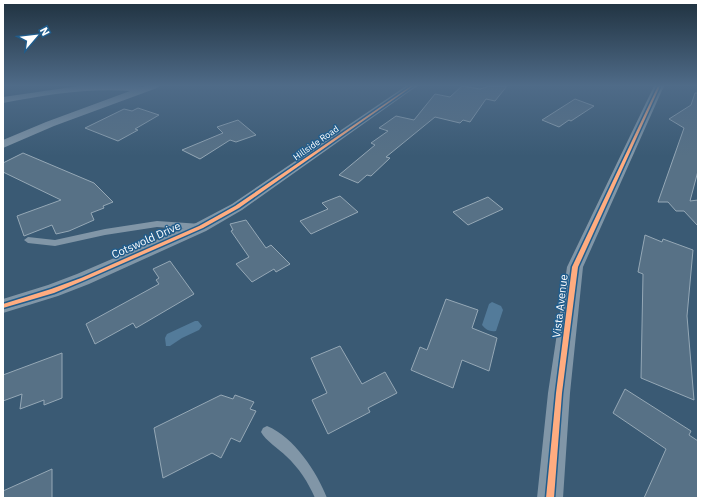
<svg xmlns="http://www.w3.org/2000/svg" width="701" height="501" font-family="'IBM Plex Sans',sans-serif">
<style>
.water{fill:#537b9a}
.building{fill:#577186;stroke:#95a8b6}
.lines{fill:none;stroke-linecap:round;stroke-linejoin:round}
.lane{fill:#8196a7;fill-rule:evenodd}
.street{fill:#8196a7;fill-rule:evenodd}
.cycleway-casing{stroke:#215d8c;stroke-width:3}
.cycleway{fill:#ffac80;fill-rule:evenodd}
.labels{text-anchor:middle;stroke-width:3;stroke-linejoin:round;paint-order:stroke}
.far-street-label{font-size:9px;fill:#fff;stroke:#215d8c}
.street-label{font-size:11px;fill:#fff;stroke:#215d8c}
</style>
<rect width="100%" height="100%" fill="#3a5a74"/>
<!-- water -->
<path class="water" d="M 492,302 L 501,306 L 503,310 L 496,331 C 490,332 486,330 482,325 L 489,304 Z
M 195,321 L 198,321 L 202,326 L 199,330 L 182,338 L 170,346 L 166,346 L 165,338 L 167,334 Z"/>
<!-- building -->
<path class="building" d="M 462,86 L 480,89 L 490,86 L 507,86 L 495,101 L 486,99 L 470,122 L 463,120 L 460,123 L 435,117 L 386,157 L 390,158 L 371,176 L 367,175 L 358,183 L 339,175 L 375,145 L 371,143 L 388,131 L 379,128 L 396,116 L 414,120 L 435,94 L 450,97 Z
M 695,93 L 698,93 L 698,171 L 690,201 L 698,200 L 698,226 L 684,211 L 676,211 L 668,202 L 658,202 L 684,128 L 669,119 L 691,105 Z
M 575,99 L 594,106 L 571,121 L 569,120 L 559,127 L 542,120 Z
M 138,108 L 159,115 L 135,129 L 138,130 L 118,141 L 85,128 L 124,109 L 132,111 Z
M 238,120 L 256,135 L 236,142 L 230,140 L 200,159 L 182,150 L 223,133 L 217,127 Z
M 23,153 L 94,183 L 113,202 L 103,206 L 104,208 L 91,213 L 94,220 L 69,231 L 56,234 L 52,225 L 24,236 L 17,216 L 61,200 L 3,172 L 3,163 Z
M 340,196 L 358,212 L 311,234 L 300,221 L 328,209 L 322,203 Z
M 488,197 L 503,209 L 468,225 L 453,212 Z
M 246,220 L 266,248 L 271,245 L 290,264 L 276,272 L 274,269 L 252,282 L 236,264 L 249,257 L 231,231 L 233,230 L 230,224 Z
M 645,235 L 662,242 L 663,239 L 693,250 L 687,316 L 694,400 L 641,378 L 643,274 L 638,272 Z
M 170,261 L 194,294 L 136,328 L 133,323 L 95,344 L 86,324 L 159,284 L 156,280 L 159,278 L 153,269 Z
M 446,299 L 478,310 L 472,328 L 497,338 L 489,371 L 462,360 L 453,388 L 411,370 L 420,347 L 427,350 Z
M 340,346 L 362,384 L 385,372 L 397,393 L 368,408 L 370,412 L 328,434 L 312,400 L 327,393 L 311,358 Z
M 62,353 L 62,398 L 44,405 L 44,400 L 20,409 L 22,394 L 3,401 L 3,375 Z
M 625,389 L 691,431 L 689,435 L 698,441 L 698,498 L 644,498 L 666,449 L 613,413 Z
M 221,395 L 233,399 L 235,395 L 254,402 L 250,409 L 256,411 L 240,442 L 231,438 L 221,458 L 212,453 L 163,478 L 154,428 Z
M 52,469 L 52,498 L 3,498 L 3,491 Z"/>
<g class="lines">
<!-- lane -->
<path class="lane" d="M 157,221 L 201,224 L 205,227 L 201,230 L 157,227 L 105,235 L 55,246 L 28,243 L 24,240 L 28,237 L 55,240 L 105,229 Z
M 267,426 C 294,437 317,472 327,498 L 315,498 C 308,482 299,468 286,456 C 279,449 265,440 261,432 L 263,428 Z"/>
<!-- street -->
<path class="street" d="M 79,86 L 132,86 L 142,87 L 146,86 L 159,86 L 157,88 L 54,126 L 3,148 L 3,140 L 46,122 L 130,91 C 87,88 45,95 3,103 L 3,97 Z
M 406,86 L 417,86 L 242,210 L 206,231 L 89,284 L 58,296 L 3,313 L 3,299 L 48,285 L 77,274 L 196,223 L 232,204 Z
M 654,86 L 664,86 L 583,267 L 570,393 L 563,498 L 537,498 L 548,393 L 567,267 Z"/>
<defs>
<path id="cycleway" d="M 411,86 L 413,86 L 239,208 L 203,228 L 85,280 L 54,293 L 3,308 L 3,304 L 51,289 L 81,278 L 199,226 L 235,206 Z
M 658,86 L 660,86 L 578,267 L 562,393 L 554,498 L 546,498 L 556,393 L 572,267 Z"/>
</defs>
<!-- cycleway casing -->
<use href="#cycleway" class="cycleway-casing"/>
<!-- cycleway -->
<use href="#cycleway" class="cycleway"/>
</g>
<!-- sky -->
<linearGradient id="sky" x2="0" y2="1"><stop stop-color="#203240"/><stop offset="0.55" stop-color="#4f6b88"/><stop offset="1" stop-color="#4f6b88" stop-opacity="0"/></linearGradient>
<rect width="701" height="156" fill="url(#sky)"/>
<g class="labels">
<!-- far-street labels -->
<g class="far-street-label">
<text transform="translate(316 143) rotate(-35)" y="3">Hillside Road</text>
</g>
<!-- street labels -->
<g class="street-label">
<text transform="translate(146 240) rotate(-24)" y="4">Cotswold Drive</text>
<text transform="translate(560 306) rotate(-83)" y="4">Vista Avenue</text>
</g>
</g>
<!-- border -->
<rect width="701" height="501" fill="none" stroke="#ffffff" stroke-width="8"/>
<!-- north arrow -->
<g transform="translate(36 36) rotate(62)" stroke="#215d8c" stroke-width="3" paint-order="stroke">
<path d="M0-3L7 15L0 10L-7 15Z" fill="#ffffff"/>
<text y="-6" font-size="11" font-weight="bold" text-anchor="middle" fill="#ffffff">N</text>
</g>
</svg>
